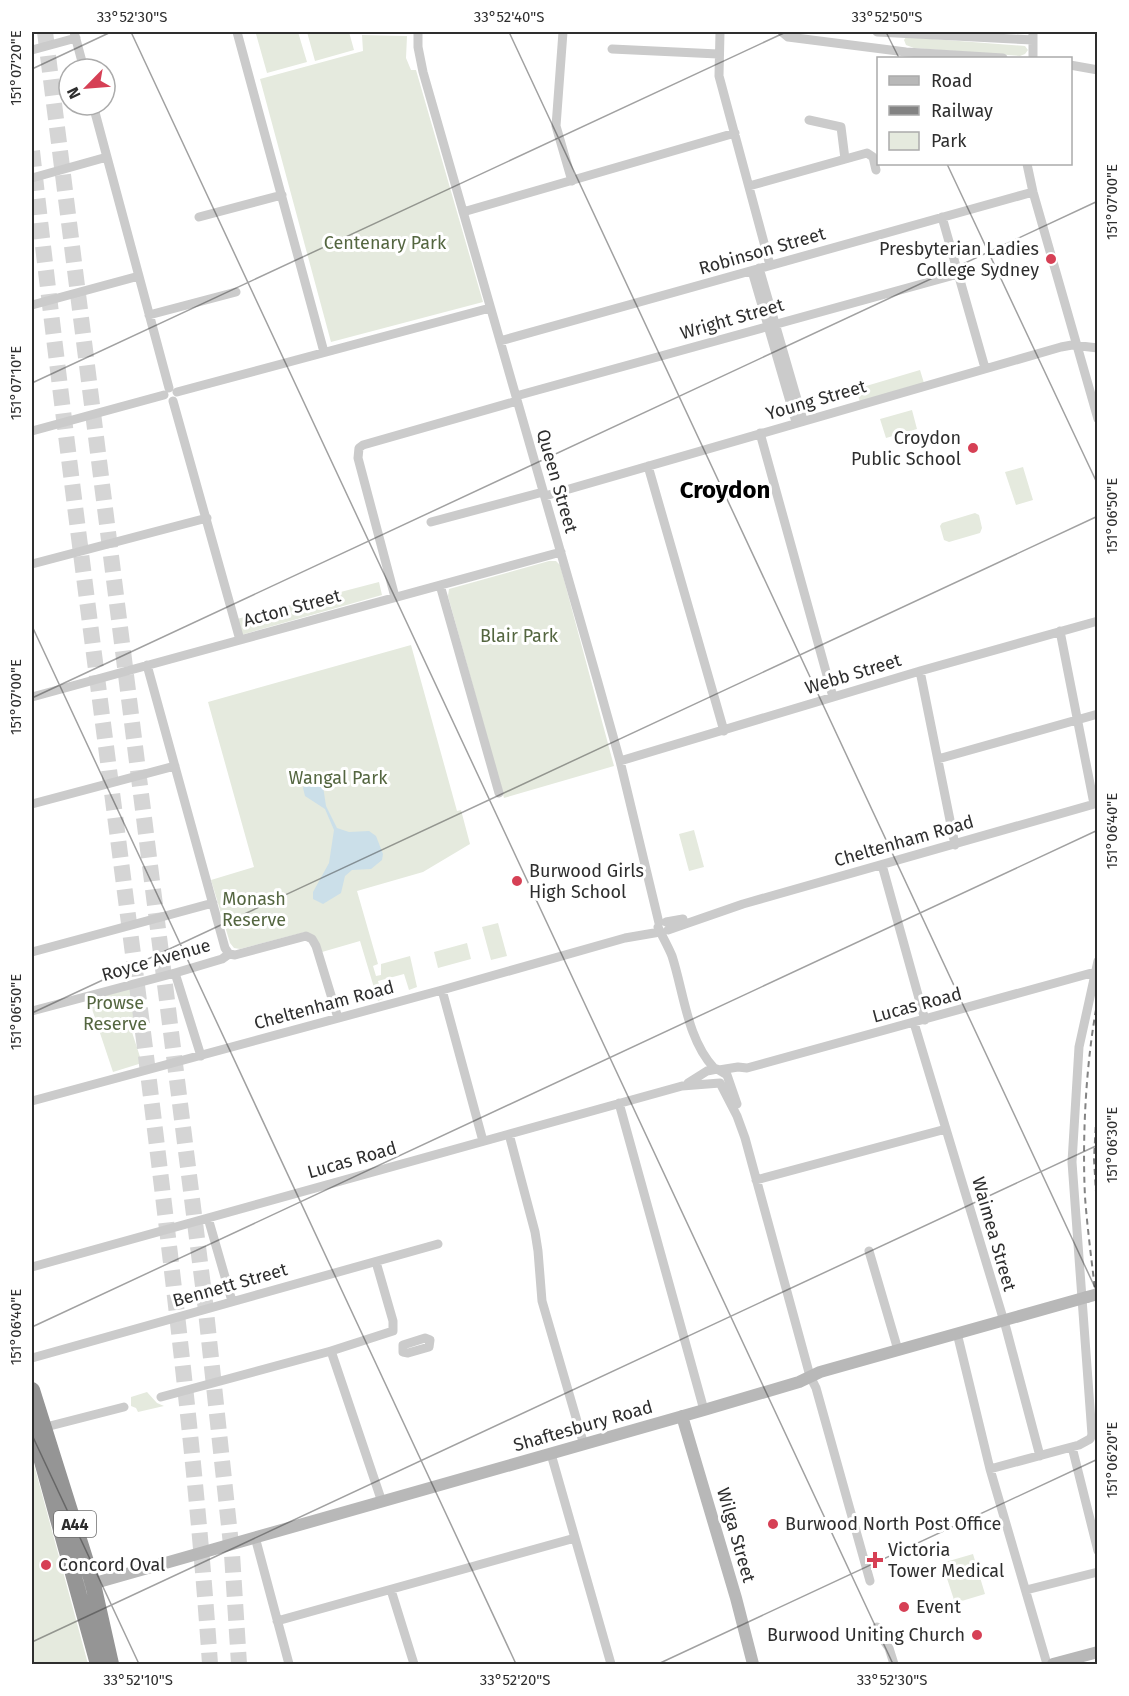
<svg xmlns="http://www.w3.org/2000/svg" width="1129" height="1696" font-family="'Fira Sans',sans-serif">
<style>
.green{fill:#e5eade}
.water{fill:#cbdfe9}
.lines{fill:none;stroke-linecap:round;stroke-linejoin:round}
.highway-tunnel{stroke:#d5d5d5;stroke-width:16;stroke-dasharray:16 8;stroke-linecap:butt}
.street{stroke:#cbcbcb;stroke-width:9}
.secondary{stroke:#b8b8b8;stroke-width:12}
.highway{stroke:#959595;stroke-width:16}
.rail{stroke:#838383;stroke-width:2;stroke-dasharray:6 4.5;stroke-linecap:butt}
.secondary-bridge{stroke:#b8b8b8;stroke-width:12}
.ticks{fill:none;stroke:#2e2e2e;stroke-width:1.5;stroke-opacity:0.45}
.poi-dot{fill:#d64055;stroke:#fff;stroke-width:2}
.labels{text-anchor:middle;stroke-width:6;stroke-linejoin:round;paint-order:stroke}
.shield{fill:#fff;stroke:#6d6d6d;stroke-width:1.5}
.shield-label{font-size:16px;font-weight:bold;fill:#2e2e2e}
.park-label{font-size:18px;fill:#546640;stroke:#fff}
.poi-label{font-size:18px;fill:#2e2e2e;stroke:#fff;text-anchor:start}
.street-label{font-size:18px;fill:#2e2e2e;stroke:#fff}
.district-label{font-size:24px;font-weight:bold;fill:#000;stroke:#fff}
.neatline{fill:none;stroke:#2e2e2e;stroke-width:2}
.ticks-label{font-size:15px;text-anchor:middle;fill:#2e2e2e}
</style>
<rect width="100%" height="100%" fill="#fff"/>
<!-- green -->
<path class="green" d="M 264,32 L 298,32 L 307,62 L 267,73 L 256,34 Z
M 307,32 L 349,32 L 354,50 L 315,61 Z
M 362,35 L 407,36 L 406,58 L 411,70 L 416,70 L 483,302 L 331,342 L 260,79 L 363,51 Z
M 906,37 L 1025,46 L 1028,50 L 1025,54 L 1020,56 L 914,48 L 906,45 L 904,40 Z
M 920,370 L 924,383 L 860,402 L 856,389 Z
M 912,410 L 917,429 L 886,438 L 880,419 Z
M 1023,467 L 1033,500 L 1016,505 L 1005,472 Z
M 975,513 L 979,515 L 982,528 L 980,533 L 949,542 L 944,540 L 940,526 L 942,523 Z
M 549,561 L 556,561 L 560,565 L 614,766 L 504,798 L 448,596 L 449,589 Z
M 379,582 L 382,595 L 241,635 L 237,619 Z
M 411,645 L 457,811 L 461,810 L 470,844 L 423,872 L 357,891 L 378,964 L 373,966 L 376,976 L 381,975 L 381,964 L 410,956 L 417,987 L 409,990 L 404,974 L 378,981 L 383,999 L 378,1001 L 360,941 L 322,952 C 318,941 317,935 305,932 L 240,949 L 234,948 L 230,943 L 211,880 L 254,867 L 208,702 Z
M 694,830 L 704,867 L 689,871 L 679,834 Z
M 498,923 L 507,956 L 491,960 L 482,927 Z
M 467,943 L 471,959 L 438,968 L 434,952 Z
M 133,988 L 141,1023 L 130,1026 L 142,1063 L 113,1072 L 89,1000 Z
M 147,1392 L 157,1403 L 164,1406 L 138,1412 L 136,1408 L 131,1406 L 131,1397 Z
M 32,1457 L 88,1664 L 32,1664 Z
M 973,1554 L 985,1594 L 955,1603 L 942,1563 Z"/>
<!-- water -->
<path class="water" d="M 315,779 L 323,786 L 326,806 L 337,828 L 349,832 L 369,831 L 376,836 L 383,854 L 382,860 L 371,869 L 352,870 L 345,876 L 341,893 L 323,904 L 313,899 L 313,892 L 329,863 L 334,830 L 325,809 L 305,796 L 303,788 L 305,783 Z"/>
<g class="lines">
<!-- highway-tunnel -->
<path class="highway-tunnel" d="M 45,32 L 205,1302 L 232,1554 L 239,1664
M 32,151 C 66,451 107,749 145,1048 C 170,1253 196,1458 210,1664"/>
<!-- street -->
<path class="street" d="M 74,32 L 84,69
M 237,32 L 324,352
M 418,32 L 418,47 L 423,72 L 597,679 L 620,761 L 659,923
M 563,32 L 556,126 L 572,181
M 720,32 L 719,76 L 770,265
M 782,32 L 788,37 L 906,52 L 1003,58
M 877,32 L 1033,40
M 612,49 L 718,54
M 32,50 L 76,38
M 1033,58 L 1033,32
M 1070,65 L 1098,70
M 93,105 L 169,388
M 809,120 L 841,127 L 845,159
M 1027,164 L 1033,192 L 1098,419
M 32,178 L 107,157
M 749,186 L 867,153 L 873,157 L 876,170
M 463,212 L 735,133
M 199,217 L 282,195
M 942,217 L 985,368
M 759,268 L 803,420
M 752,271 L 796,422
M 32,305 L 139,276
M 149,315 L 236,292
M 500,341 L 1033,192
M 177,392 L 490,308
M 516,396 L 958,274
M 173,401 L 240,640
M 32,431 L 164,395
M 760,433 L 833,697
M 648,466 L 724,731
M 545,496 L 1061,347 L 1072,345 L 1098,348
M 431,522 L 543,492
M 32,564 L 207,518
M 440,585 L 499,793
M 395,597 L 358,458 L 359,448 L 363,445 L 517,401
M 1060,631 L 1094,804
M 147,665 L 225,948 L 229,954
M 920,671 L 955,845
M 32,697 L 561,552
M 938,759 L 1098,714
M 620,761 L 920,671 L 1098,621
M 32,804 L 175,766
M 882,865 L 925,1020
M 666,922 L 683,919
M 658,927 C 662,936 668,946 672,956 C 684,993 687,1039 714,1068
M 668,930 L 743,904 L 1098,803
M 32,952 L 213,903
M 175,973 L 201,1056
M 442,990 L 483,1141
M 32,1011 L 175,973 L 222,959 L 229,954 L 235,955 L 306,936 L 312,939 L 316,946 L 338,1018
M 914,1023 L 1006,1328 L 1040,1456
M 719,1070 L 738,1067 L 747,1068 L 1095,972
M 688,1083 L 707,1071 L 717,1069 L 727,1075 L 737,1104
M 720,1083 L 737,1116 L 745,1138 L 810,1376 L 816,1388 L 870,1581
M 32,1101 L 442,990 L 625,938 L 660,932
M 619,1103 L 704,1410
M 509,1134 L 535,1232 L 538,1251 L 542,1301 L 584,1445
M 756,1180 L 946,1129
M 208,1218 L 232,1301
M 869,1251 L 898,1350
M 32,1267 L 682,1086 L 720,1083
M 957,1333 L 990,1469 L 1047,1664
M 425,1338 L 430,1340 L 429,1347 L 408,1353 L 403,1352 L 403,1345 Z
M 331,1351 L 382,1502
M 32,1358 L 438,1244
M 161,1397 L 331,1351 L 393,1331 L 393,1321 L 376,1262
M 42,1428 L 124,1407
M 1072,1447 L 1098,1551
M 551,1454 L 611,1664
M 990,1469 L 1079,1445 L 1090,1439 L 1092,1435 L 1072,1162 L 1079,1047 L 1098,961
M 255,1537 L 289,1664
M 391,1590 L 414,1664
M 1026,1590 L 1098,1572
M 277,1621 L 575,1538
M 877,1627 L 879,1633
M 884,1641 L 889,1648 L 894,1664"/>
<!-- secondary -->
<path class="secondary" d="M 682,1416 L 736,1598 L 753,1664
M 88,1585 L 704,1410 L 799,1382 L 820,1372 L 1087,1297
M 1053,1664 L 1098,1652"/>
<!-- highway -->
<path class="highway" d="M 32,1390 L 93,1584 L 111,1664
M 32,1425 L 98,1664"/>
<!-- rail -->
<path class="rail" d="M 1098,999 C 1086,1060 1082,1136 1085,1197 C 1088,1237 1094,1277 1098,1317
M 1098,1085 L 1094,1159 L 1098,1224"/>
<!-- secondary-bridge -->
<path class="secondary-bridge" d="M 1087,1297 L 1098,1294"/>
</g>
<!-- ticks -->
<path class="ticks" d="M 131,32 L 893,1664M 509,32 L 1098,1294M 886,32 L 899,58M 32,69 L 111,32M 947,164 L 1098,485M 32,383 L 786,32M 32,626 L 516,1664M 32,698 L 1098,201M 32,1013 L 1098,516M 32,1327 L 1098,830M 32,1435 L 139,1664M 32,1642 L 1098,1145M 658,1664 L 1098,1459"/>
<!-- markers -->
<g class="poi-dot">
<circle cx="1051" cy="259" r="6"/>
<circle cx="973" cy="448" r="6"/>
<circle cx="517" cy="881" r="6"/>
<circle cx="773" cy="1524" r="6"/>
<path d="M872 1551h6v6h6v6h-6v6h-6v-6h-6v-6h6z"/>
<circle cx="46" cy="1565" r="6"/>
<circle cx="904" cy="1607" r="6"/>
<circle cx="977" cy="1635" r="6"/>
</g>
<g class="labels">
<!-- shield labels -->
<rect class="shield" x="54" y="1511" width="42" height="26" rx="4.5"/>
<g class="shield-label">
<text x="75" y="1530">A44</text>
</g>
<!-- park labels -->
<g class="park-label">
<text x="385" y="249">Centenary Park</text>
<text x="519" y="642">Blair Park</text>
<text x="338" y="784">Wangal Park</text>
<text x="254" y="905">Monash<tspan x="254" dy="21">Reserve</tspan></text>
<text x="115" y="1009">Prowse<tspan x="115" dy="21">Reserve</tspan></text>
</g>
<!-- poi labels -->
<g class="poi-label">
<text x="1039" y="255" text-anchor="end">Presbyterian Ladies<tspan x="1039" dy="21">College Sydney</tspan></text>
<text x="961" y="444" text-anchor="end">Croydon<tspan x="961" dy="21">Public School</tspan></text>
<text x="529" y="877">Burwood Girls<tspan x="529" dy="21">High School</tspan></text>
<text x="785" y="1530">Burwood North Post Office</text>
<text x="888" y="1556">Victoria<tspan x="888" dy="21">Tower Medical</tspan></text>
<text x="58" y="1571">Concord Oval</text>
<text x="916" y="1613">Event</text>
<text x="965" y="1641" text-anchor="end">Burwood Uniting Church</text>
</g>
<!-- street labels -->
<g class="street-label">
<text transform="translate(762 251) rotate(-16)" y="6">Robinson Street</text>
<text transform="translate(732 319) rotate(-16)" y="6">Wright Street</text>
<text transform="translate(816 400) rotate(-16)" y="6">Young Street</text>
<text transform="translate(557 481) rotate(74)" y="6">Queen Street</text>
<text transform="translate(292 608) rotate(-15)" y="6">Acton Street</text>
<text transform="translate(853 674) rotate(-17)" y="6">Webb Street</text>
<text transform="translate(904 841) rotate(-16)" y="6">Cheltenham Road</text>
<text transform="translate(156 960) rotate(-16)" y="6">Royce Avenue</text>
<text transform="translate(324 1005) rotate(-15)" y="6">Cheltenham Road</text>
<text transform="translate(917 1005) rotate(-15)" y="6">Lucas Road</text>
<text transform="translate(352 1160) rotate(-16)" y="6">Lucas Road</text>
<text transform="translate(994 1234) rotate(74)" y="6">Waimea Street</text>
<text transform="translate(230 1285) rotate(-16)" y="6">Bennett Street</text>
<text transform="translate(583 1426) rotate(-16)" y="6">Shaftesbury Road</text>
<text transform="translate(736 1535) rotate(74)" y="6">Wilga Street</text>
</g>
<!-- district labels -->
<g class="district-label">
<text x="725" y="498">Croydon</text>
</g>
</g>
<!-- border -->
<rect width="1129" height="1696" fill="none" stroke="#ffffff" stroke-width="66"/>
<!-- legend -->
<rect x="877" y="57" width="195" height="108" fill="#ffffff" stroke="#ababab" stroke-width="1.5"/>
<rect x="889" y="76" width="30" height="9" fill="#b8b8b8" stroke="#ababab" stroke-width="1.5"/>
<text x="931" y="87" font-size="18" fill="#2e2e2e">Road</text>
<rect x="889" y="106" width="30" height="9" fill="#838383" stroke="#ababab" stroke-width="1.5"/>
<text x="931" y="117" font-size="18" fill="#2e2e2e">Railway</text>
<rect x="889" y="132" width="30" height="18" fill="#e5eade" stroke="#ababab" stroke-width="1.5"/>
<text x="931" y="147" font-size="18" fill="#2e2e2e">Park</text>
<!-- north arrow -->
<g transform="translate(87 87) rotate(245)"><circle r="28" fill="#ffffff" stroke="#ababab" stroke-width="1.5"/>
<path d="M0-4.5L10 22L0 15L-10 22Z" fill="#d64055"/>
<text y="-9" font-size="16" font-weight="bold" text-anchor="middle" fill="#2e2e2e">N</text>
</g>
<rect x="33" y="33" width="1063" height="1630" class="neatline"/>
<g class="ticks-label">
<text x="132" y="22">33°52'30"S</text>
<text x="509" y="22">33°52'40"S</text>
<text x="887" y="22">33°52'50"S</text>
<text transform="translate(16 68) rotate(-90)" y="5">151°07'20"E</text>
<text transform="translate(1112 202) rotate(-90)" y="5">151°07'00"E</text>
<text transform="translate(16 383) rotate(-90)" y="5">151°07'10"E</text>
<text transform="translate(1112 516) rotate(-90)" y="5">151°06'50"E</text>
<text transform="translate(16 697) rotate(-90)" y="5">151°07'00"E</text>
<text transform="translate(1112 831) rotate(-90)" y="5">151°06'40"E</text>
<text transform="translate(16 1012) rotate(-90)" y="5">151°06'50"E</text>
<text transform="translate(1112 1145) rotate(-90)" y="5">151°06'30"E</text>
<text transform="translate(16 1327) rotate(-90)" y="5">151°06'40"E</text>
<text transform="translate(1112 1460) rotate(-90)" y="5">151°06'20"E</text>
<text x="138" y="1685">33°52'10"S</text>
<text x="515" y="1685">33°52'20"S</text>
<text x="892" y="1685">33°52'30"S</text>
</g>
</svg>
